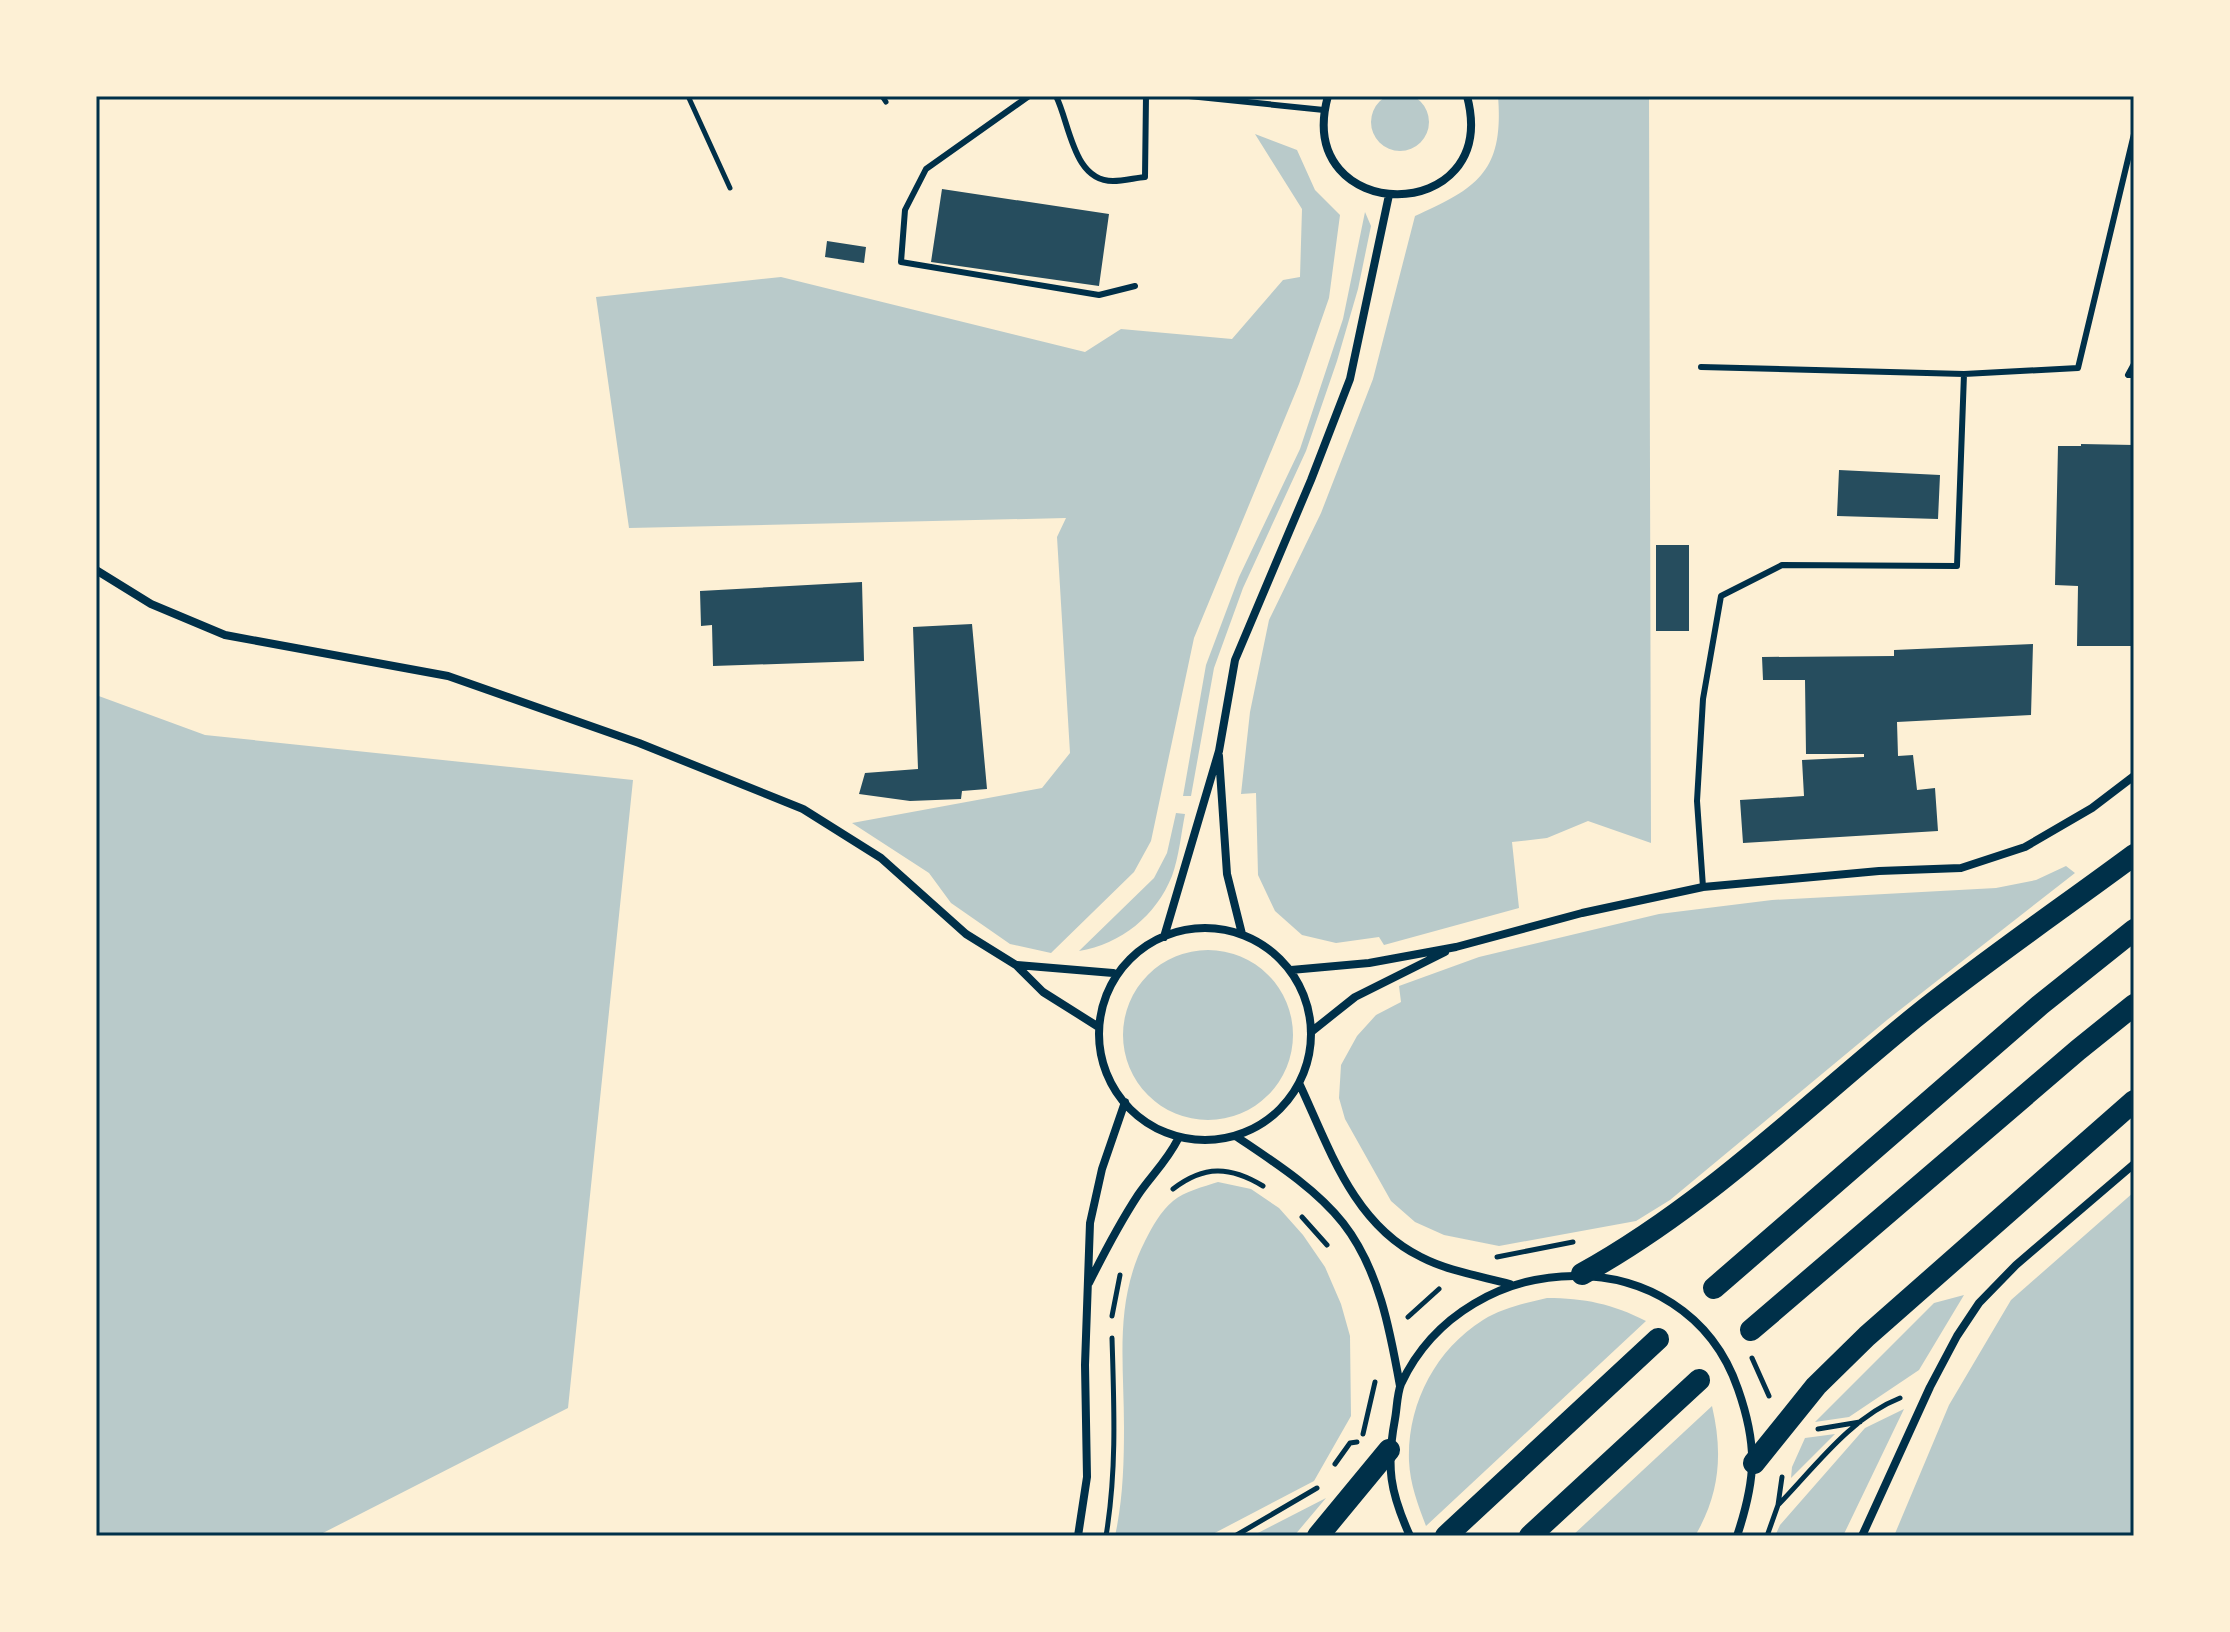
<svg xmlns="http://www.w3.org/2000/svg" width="2230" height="1632" font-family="'Space Grotesk',sans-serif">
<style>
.green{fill:#b9caca}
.building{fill:#264d5e}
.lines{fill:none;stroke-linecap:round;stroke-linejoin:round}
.path{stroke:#003049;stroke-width:5}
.service{stroke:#003049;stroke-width:6}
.minor{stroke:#003049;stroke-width:8}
.trunk{stroke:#003049;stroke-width:22}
.neatline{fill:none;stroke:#003049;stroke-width:3}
</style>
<rect width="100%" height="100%" fill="#fdf0d5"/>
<!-- green -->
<path class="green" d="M1371 122a29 29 0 1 1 58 0a29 29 0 1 1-58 0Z
M 1498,96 L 1649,96 L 1651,843 L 1588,821 L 1547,838 L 1512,842 L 1519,908 L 1384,945 L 1379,937 L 1336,943 L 1302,935 L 1275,911 L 1258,875 L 1256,793 L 1241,794 L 1250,712 L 1269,620 L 1321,513 L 1373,379 L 1415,216 C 1478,188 1504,171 1498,96 Z
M 1255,134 L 1297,150 L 1315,190 L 1340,215 L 1329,298 L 1299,384 L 1194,638 L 1151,841 L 1134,872 L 1051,953 L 1010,944 L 951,903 L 929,873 L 852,823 L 1042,788 L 1070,753 L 1057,537 L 1066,518 L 629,528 L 596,297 L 781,277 L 1085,352 L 1121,329 L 1232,339 L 1283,280 L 1300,277 L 1302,209 Z
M 1365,212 L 1371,226 L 1358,289 L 1337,361 L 1306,451 L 1243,588 L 1214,668 L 1191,796 L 1183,796 L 1206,665 L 1239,577 L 1300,449 L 1343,319 Z
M 96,695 L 205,735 L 633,780 L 568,1408 L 317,1536 L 96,1536 Z
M 1176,813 L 1185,814 C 1181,834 1179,857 1172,876 C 1156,916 1121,944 1079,951 L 1154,878 L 1167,853 Z
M 2066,866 L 2075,873 L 1887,1020 L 1670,1200 L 1636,1221 L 1499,1246 L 1444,1235 L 1415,1222 L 1391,1201 L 1345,1119 L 1339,1098 L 1341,1065 L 1357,1036 L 1376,1015 L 1401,1002 L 1399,986 L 1479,957 L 1659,914 L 1772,900 L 1996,888 L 2036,880 Z
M1123 1035a85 85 0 1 1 170 0a85 85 0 1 1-170 0Z
M 1218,1182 L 1251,1189 L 1279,1208 L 1303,1235 L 1325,1267 L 1341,1304 L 1350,1336 L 1351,1416 L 1314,1481 L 1209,1536 L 1115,1536 C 1123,1500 1124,1464 1124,1427 C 1124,1361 1114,1302 1145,1241 C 1152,1227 1161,1211 1173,1201 C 1185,1191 1203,1187 1218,1182 Z
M 2134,1192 L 2134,1536 L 1894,1536 L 1949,1405 L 2011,1300 Z
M 1964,1295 L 1919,1370 L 1849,1417 L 1815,1422 L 1934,1303 Z
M 1547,1298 C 1584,1298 1613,1304 1646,1321 L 1426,1526 C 1418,1505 1410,1484 1409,1461 C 1407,1405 1435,1350 1483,1320 C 1502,1308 1525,1303 1547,1298 Z
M 1712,1406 C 1723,1453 1720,1494 1695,1536 L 1572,1536 Z
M 1904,1409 L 1843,1536 L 1775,1536 L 1780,1525 L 1865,1428 Z
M 1835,1434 L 1791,1478 L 1792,1467 L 1805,1438 Z
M 1326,1498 L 1294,1536 L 1252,1536 Z"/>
<!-- building -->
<path class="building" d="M 942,189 L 1109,214 L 1099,286 L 931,262 Z
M 827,241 L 866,247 L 864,263 L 825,257 Z
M 2081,444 L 2134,445 L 2134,646 L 2077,646 L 2078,586 L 2055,585 L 2058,446 L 2081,446 Z
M 1839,470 L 1940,475 L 1938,519 L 1837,516 Z
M 1656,545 L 1689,545 L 1689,631 L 1656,631 Z
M 862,582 L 864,661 L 713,666 L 712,625 L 701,626 L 700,591 Z
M 972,624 L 987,789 L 962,791 L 961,799 L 910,801 L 859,794 L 865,773 L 918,769 L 913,627 Z
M 2033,644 L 2031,715 L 1897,722 L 1898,756 L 1913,755 L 1917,790 L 1935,788 L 1938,831 L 1743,843 L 1740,800 L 1804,796 L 1802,760 L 1864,757 L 1864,754 L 1806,754 L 1805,680 L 1763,680 L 1762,657 L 1894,656 L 1894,650 Z"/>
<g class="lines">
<!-- path -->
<path class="path" d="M 688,96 L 730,188
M 882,96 L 886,102
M 1173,1189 C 1204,1165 1230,1166 1263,1186
M 1302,1217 L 1327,1245
M 1497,1257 L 1573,1242
M 1112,1316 L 1120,1275
M 1408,1317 L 1439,1289
M 1752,1358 L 1769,1396
M 1818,1429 L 1860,1422
M 1363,1434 L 1375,1382
M 1335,1464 L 1350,1443 L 1357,1442
M 1779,1504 C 1814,1468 1851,1417 1900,1398
M 1106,1536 C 1117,1470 1114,1405 1112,1338
M 1235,1536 L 1317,1488
M 1767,1536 L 1778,1505 L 1782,1477"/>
<!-- service -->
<path class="service" d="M 1029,96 L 926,169 L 905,210 L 901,262 L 1099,295 L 1135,286
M 1056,96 C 1070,124 1073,181 1113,181 C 1123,181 1135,178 1145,177 L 1146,96
M 1189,96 L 1324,110
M 2134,364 L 2128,375 L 2134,375
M 1701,367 L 1964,374
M 1703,887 L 1697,801 L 1703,699 L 1721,596 L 1782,565 L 1957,566 L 1964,374 L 2078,368 L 2134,134"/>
<!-- minor -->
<path class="minor" d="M 1328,96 C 1292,226 1502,228 1467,96
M 96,570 L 151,604 L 225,635 L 448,676 L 639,743 L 803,809 L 881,858 L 966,934 L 1016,965 L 1043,992 L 1097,1026
M 1219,756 L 1227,874 L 1242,934
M1099 1034a106 106 0 1 1 212 0a106 106 0 1 1-212 0Z
M 1164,937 L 1219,751 L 1235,660 L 1311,480 L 1350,379 L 1389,195
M 1017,965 L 1113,973
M 1291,970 L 1369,963 L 1456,947 L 1582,913 L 1703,887 L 1879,871 L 1961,868 L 2025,847 L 2092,808 L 2134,776
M 1311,1032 L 1355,997 L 1445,952
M 1299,1083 C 1329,1147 1353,1224 1421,1257 C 1448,1271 1480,1276 1510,1284
M 1237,1137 C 1274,1162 1315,1188 1343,1223 C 1379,1269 1390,1330 1400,1386
M 1089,1283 C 1104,1253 1119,1224 1138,1195 C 1151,1176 1167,1161 1178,1139
M 1078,1536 L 1087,1477 L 1085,1365 L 1090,1223 L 1102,1169 L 1125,1102
M 1410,1536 C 1390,1492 1386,1467 1395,1419 C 1397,1408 1397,1394 1401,1384 C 1467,1243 1685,1235 1738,1389 C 1758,1446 1756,1479 1737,1536
M 1862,1536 L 1930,1387 L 1957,1336 L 1979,1303 L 2016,1265 L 2134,1164"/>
<!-- trunk -->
<path class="trunk" d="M 1582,1274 C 1705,1206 1806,1106 1914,1018 C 1985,961 2061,909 2134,855
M 1714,1288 L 2040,1005 L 2134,930
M 1751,1330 L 2078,1050 L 2134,1005
M 1754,1463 L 1816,1386 L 1867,1336 L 2134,1101
M 1318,1536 L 1389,1450
M 1446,1536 L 1658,1339
M 1530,1536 L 1699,1380"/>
</g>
<!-- border -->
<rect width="2230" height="1632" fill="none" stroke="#fdf0d5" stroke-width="196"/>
<rect x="98" y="98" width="2034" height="1436" class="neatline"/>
</svg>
